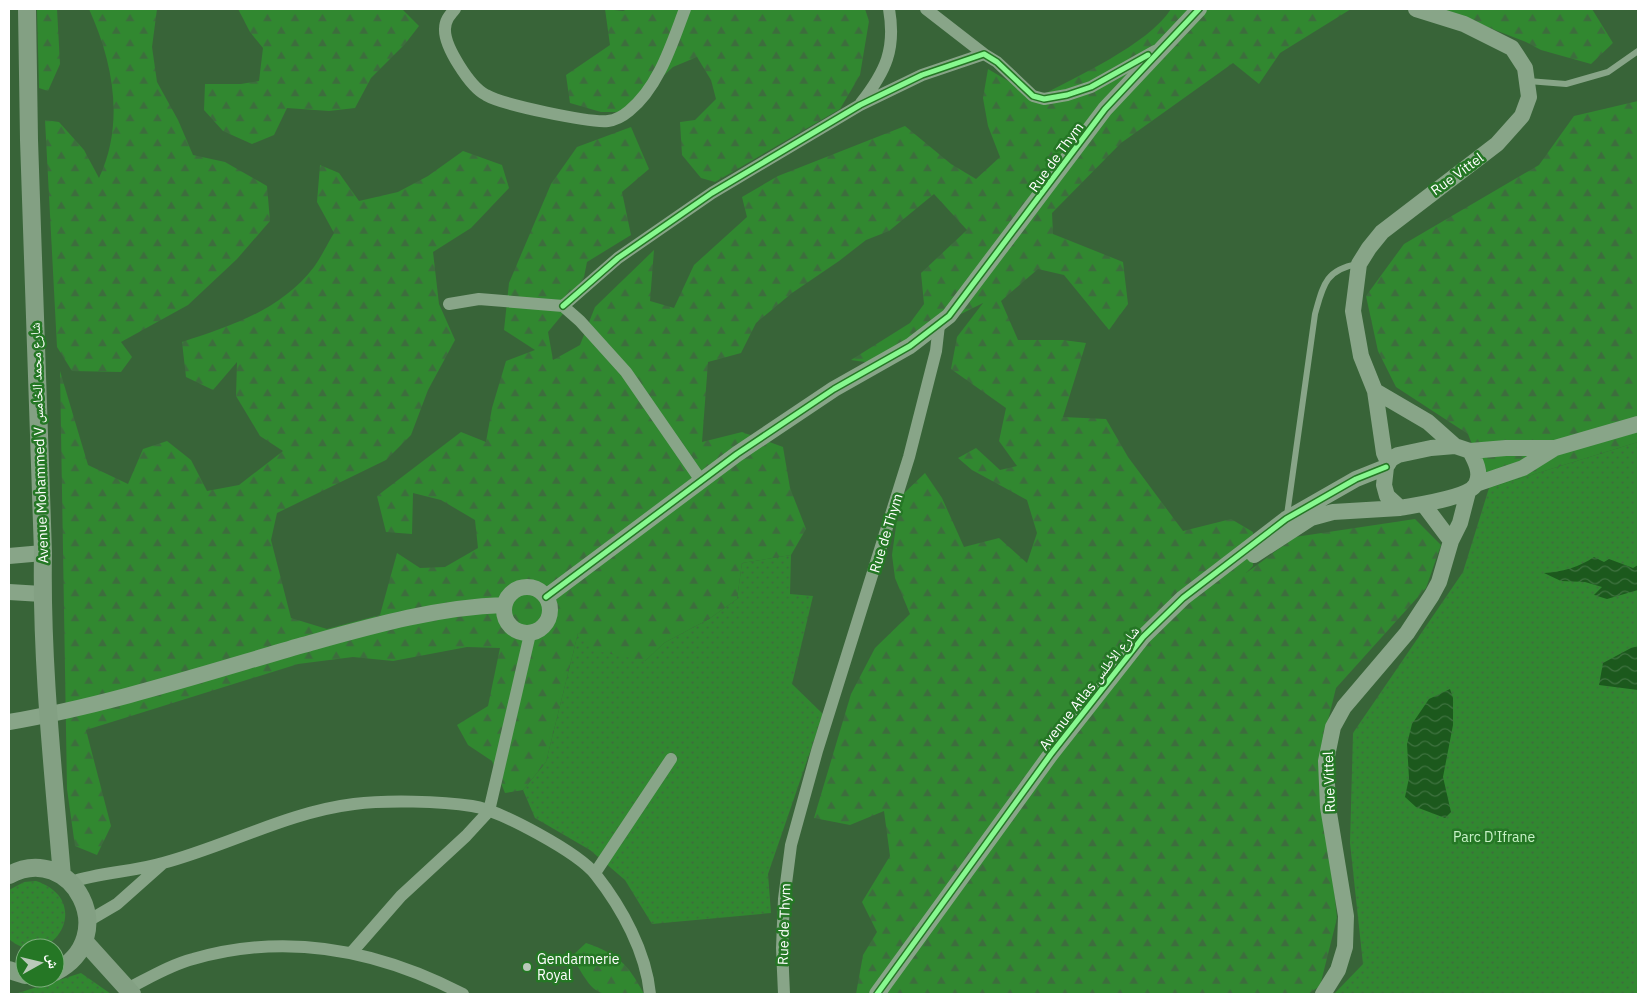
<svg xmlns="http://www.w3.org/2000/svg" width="1647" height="1003" font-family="'IBM Plex Sans','Noto Naskh Arabic',sans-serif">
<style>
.grass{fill:url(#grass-dots)}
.forest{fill:url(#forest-firs)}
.water{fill:url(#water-waves)}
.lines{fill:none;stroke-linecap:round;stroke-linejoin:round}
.service{stroke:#88a588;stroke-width:6}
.minor{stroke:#88a588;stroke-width:12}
.tertiary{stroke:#88a588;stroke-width:16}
.secondary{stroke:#83a083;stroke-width:18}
.cycleway-casing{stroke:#257725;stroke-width:8}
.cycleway{stroke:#87f88f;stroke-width:5}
.poi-dot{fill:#b9c9b9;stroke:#257725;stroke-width:2}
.labels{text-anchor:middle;stroke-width:5;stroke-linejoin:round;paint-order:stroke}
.street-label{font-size:14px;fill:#fff;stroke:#257725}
.park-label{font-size:14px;fill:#c9f2c8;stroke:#257725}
.poi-label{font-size:14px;fill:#fff;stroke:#257725;text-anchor:start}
</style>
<defs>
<pattern id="grass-dots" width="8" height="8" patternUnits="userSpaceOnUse" patternTransform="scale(1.25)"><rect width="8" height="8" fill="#318830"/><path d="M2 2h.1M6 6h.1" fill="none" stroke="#3d6d3d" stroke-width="1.8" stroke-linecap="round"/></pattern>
<pattern id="forest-firs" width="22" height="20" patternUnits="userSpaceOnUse" patternTransform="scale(1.25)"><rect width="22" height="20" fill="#318830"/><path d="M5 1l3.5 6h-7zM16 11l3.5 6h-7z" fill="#3d6d3d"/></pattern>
<pattern id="water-waves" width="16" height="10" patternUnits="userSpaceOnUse" patternTransform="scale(1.25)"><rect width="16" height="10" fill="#1c591d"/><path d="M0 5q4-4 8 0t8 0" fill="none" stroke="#3e723f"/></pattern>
</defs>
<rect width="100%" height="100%" fill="#386438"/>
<!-- grass -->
<path class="grass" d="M 1638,442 L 1638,994 L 1334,994 L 1363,964 L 1350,843 L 1353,733 L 1463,572 L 1489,488 Z
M 791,555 L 790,594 L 813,596 L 792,684 L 823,714 L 768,874 L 771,913 L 652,924 L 625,880 L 590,850 L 535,818 L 523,790 L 546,762 L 578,633 L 645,661 L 664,643 L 709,619 L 737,599 L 742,563 Z
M 36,881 C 97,901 50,975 9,939 L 9,890 L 24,882 Z
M 81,973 L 111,994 L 15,994 Z"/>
<!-- forest -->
<path class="forest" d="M 37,9 L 57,9 L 60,64 L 48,91 L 39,88 Z
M 89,9 L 157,9 L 152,47 L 157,82 L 178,120 L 193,155 L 225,162 L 267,186 L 270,221 L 237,259 L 188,305 L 121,342 L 132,357 L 121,372 L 72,371 L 57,347 L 45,120 L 59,122 L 84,150 L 99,178 C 125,123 113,62 89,9 Z
M 238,9 L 402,9 L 419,26 L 405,44 L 371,78 L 355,108 L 329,111 L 287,108 L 274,135 L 252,144 L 223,131 L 204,110 L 205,84 L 241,84 L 259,81 L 263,48 L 250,32 Z
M 605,9 L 623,11 L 628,9 L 865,9 L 869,21 L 860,75 L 840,109 L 715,182 L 701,178 L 682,155 L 680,122 L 695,120 L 716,99 L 711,80 L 697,57 L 673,67 L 624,112 L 601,112 L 570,103 L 566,75 L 610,45 Z
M 1171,9 L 1351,9 L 1280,53 L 1259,84 L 1233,63 L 1121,143 L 1052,213 L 1053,234 L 1123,262 L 1128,304 L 1109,330 L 1064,275 L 1038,269 L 1001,301 L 1018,340 L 1063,340 L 1086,343 L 1063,417 L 1106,419 L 1128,457 L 1183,531 L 1231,519 L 1253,532 L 1253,566 L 1246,573 L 1295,537 L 1415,519 L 1441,545 L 1426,588 L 1336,688 L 1320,753 L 1337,918 L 1320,986 L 1308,994 L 856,994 L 863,955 L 877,932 L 862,902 L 890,856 L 884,811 L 850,825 L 814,818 L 851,694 L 875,648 L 910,614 L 895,578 L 892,555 L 900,497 L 925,473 L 942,498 L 964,547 L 999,538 L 1027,563 L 1037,533 L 1027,500 L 972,470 L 958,458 L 976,448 L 1000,470 L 1017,466 L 999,441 L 1006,408 L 951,369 L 957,337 L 983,303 L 923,333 L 872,363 L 851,360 L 910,323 L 924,304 L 921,273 L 967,230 L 934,194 L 889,231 L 866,240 L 839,261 L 792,293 L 756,323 L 741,353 L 708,362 L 702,442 L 742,432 L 783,447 L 790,488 L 806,529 L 791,555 L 742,563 L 737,599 L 709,619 L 664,643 L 645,661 L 597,651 L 578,633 L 546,762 L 523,790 L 505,793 L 492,761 L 468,745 L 457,725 L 488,706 L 500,648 L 467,647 L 393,661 L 353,657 L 298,664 L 86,730 L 111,826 L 97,855 L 75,846 L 67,789 L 60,371 L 88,465 L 128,484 L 143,449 L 167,441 L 191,460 L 207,491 L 239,485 L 283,451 L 260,436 L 236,396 L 237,362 L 213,390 L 186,377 L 182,342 C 231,326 281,310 314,267 C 322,256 327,244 334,233 L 317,202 L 320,165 L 339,173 L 359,201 L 398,192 L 428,176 L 463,151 L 502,165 L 509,188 L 471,228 L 433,252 L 439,304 L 455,340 L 428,390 L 411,435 L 386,460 L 277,513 L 271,540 L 291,618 L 327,629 L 380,615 L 397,553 L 420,568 L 445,567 L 478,548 L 475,520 L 441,500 L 413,493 L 412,534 L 386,532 L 377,496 L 461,432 L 486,442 L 492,408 L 506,361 L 535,350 L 504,330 L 509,283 L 551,184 L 577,147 L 631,127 L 649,169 L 622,192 L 631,235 L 587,262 L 581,292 L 548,332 L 553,360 L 580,345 L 595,307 L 654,250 L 650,301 L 674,308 L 694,265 L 747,217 L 742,197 L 778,176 L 905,126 L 951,164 L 976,179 L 1000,157 L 988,126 L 983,98 L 988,69 L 1037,98 C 1075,77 1148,45 1171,9 Z
M 1441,9 L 1592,9 L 1613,43 L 1591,64 L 1541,50 L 1526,42 Z
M 1638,101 L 1638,442 L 1489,488 L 1468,434 L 1396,387 L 1378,351 L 1366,296 L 1404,244 L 1539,165 L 1574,116 Z
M 586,943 C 618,954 628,964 644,994 C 595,994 597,1001 572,956 Z"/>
<!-- water -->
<path class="water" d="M 1594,557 L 1604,562 L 1609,559 L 1633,568 L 1638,565 L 1638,590 L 1607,599 L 1594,595 L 1602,587 L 1585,582 L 1561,581 L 1544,573 C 1561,572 1580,567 1594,557 Z
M 1638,646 L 1638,690 L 1599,685 L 1603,663 L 1631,648 Z
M 1450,689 L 1453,698 L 1453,725 L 1443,777 L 1451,812 L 1445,818 L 1416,807 L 1405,797 L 1409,778 L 1407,744 L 1412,724 L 1429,699 Z"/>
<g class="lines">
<!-- service -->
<path class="service" d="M 1528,81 L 1566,84 L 1608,72 L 1638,51
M 1287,515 L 1315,314 C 1323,286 1325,270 1357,264"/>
<!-- minor -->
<path class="minor" d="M 455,9 C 450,15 445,20 445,29 C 444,46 470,87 486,95 C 503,105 590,123 608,121 C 616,120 623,116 629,111 C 659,87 672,43 685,9
M 926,9 L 984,54
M 861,103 C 886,71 896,49 889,9
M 449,304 L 479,299 L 563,306 L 580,321 L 626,372 L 702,482
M 563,306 L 618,258 L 712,193 L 860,105 L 922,75 L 984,54 L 997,62 L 1033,96 L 1044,99 L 1067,95 L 1091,87 L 1155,51
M 595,873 L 671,759
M 71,882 C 101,872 133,872 163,863 C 227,846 288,812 354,804 C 385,800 441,801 472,806 C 500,810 579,853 596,875 C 622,908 646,952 650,994
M 88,921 L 117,904 L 162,864
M 352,952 L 401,896 L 466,836 L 489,811 L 530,634
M 127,989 C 149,978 170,965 193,959 C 286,932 378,950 463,994
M 784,994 L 782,948 L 784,899 L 791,845 L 817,751 L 909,457 L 936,351 L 939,325"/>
<!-- tertiary -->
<path class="tertiary" d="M 1375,391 L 1428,422 L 1455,446
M 1470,451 C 1475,460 1482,473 1476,484 C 1469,498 1415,505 1400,508 L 1387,496 L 1384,485 L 1386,467 L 1391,459 L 1398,455 L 1431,448 L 1455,446 L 1470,451 L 1506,448 L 1555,448 L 1638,424
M 1388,462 L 1384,453 L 1375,391 L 1361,356 L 1353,311 L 1359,264 L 1369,248 L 1382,232 L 1497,144 L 1522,116 L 1529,97 L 1525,68 L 1512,48 L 1464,24 L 1416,9
M 1476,484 L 1523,468 L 1555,448
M 1424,505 L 1451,541
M 1254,555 L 1311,518 L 1333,512 L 1400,508
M 9,556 L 43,553
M504 610a23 23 0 1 1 46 0a23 23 0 1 1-46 0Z
M 9,592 L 42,594
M 546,597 L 737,454 L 834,389 L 910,346 L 949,316 L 1105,109 L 1199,9
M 9,722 C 108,705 206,673 303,645 C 368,627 436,607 504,605
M 877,994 L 1051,754 L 1143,637 L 1183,598 L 1286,519 L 1356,479 L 1386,467
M 1323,994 L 1338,970 L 1345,947 L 1346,916 L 1328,807 L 1326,761 L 1333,727 L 1344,707 L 1407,633 L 1432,595 L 1439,582 L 1451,541 L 1460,523 L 1468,492"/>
<!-- secondary -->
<path class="secondary" d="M 27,9 L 29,140 L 43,553 C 41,661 53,769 62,876
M 9,875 C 72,841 123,937 55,972
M 85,942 L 132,994
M 9,970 L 25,975"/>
<defs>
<path id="cycleway" d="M 563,306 L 618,258 L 712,193 L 860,105 L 922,75 L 984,54 L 997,62 L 1033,96 L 1044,99 L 1067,95 L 1091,87 L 1148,55
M 546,597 L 737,454 L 834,389 L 910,346 L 949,316 L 1105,109 L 1199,9
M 877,994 L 1051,754 L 1143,637 L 1183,598 L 1286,519 L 1356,479 L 1386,467"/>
</defs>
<!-- cycleway casing -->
<use href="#cycleway" class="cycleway-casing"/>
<!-- cycleway -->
<use href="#cycleway" class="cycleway"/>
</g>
<!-- markers -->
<circle class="poi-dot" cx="527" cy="967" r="5"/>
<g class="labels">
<!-- street labels -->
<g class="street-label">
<text transform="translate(1056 157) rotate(-54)" y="5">Rue de Thym</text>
<text transform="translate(1457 174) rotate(-36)" y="5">Rue Vittel</text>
<text transform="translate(39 443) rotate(-92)" y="5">Avenue Mohammed V شارع محمد الخامس</text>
<text transform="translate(886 533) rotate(-73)" y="5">Rue de Thym</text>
<text transform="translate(1089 688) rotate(-52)" y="5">Avenue Atlas شارع الأطلس</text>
<text transform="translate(1329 782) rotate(-92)" y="5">Rue Vittel</text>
<text transform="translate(784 924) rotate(-88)" y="5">Rue de Thym</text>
</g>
<!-- park labels -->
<g class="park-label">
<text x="1494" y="842">Parc D'Ifrane</text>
</g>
<!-- poi labels -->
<g class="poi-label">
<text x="537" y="964">Gendarmerie<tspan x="537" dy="16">Royal</tspan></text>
</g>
</g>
<!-- border -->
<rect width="1647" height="1003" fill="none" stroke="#ffffff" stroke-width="20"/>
<!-- north arrow -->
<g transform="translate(40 963) rotate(82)"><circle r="24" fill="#257725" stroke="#7cad7c"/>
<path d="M0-4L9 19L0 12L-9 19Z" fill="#b9c9b9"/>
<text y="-8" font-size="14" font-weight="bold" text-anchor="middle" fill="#ffffff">ش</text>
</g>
</svg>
